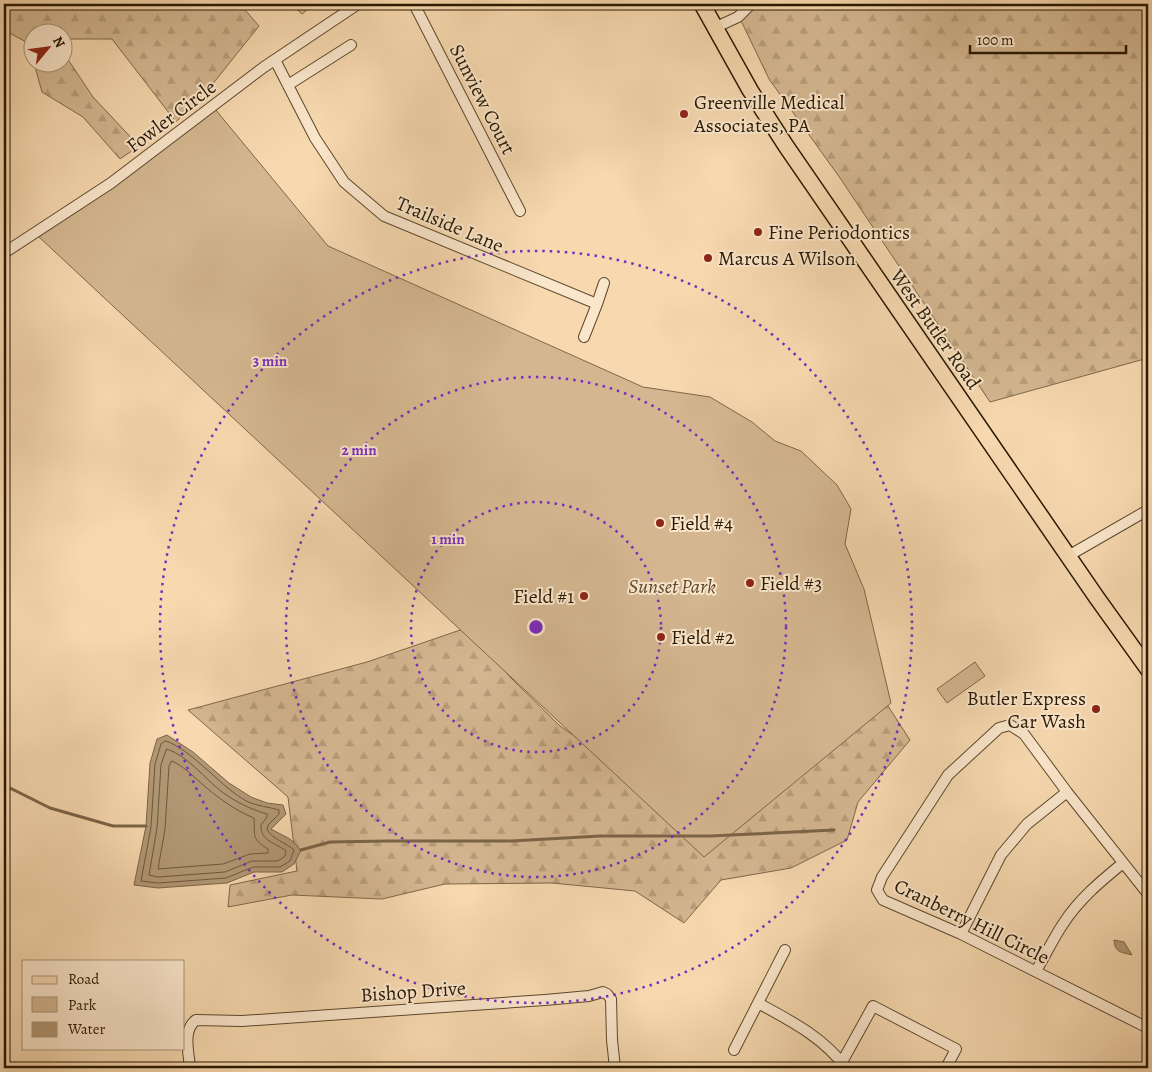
<svg xmlns="http://www.w3.org/2000/svg" width="1152" height="1072" font-family="Alegreya,serif">
<style>
.forest{fill:url(#forest-firs);stroke:#7e6848}
.park{fill:#d4b791;stroke:#7e6848}
.water{fill:#b19774;stroke:#7b6446}
.lines{fill:none;stroke-linecap:round;stroke-linejoin:round}
.shore{stroke:#6d583a;stroke-width:1}
.stream{stroke:#7b6446;stroke-width:3}
.minor-casing{stroke:#5c482c;stroke-width:12}
.primary-casing{stroke:#291800;stroke-width:18}
.minor{stroke:#fae6cb;stroke-width:10}
.primary{stroke:#f7d8af;stroke-width:15}
.ring{fill:none;stroke:#7b2cbf;stroke-width:2.5;stroke-dasharray:2.5 5}
.poi-dot{fill:#8f2418;stroke:#fae6cb;stroke-width:2}
.labels{text-anchor:middle;stroke-width:4;stroke-linejoin:round;paint-order:stroke}
.street-label{font-size:20px;fill:#291800;stroke:#fae6cb}
.poi-label{font-size:20px;fill:#291800;stroke:#fae6cb;text-anchor:start}
.park-label{font-size:20px;font-style:italic;fill:#5c482c;stroke:#fae6cb}
.centre{fill:#7b2cbf;stroke:#fae6cb;stroke-width:2.5}
.ring-label{font-size:15px;text-anchor:middle;font-weight:bold;fill:#7b2cbf;stroke:#fae6cb;stroke-width:4;stroke-linejoin:round;paint-order:stroke}
</style>
<defs>
<pattern id="forest-firs" width="22" height="20" patternUnits="userSpaceOnUse" patternTransform="scale(1.25)"><rect width="22" height="20" fill="#d4b791"/><path d="M5 1l3.5 6h-7zM16 11l3.5 6h-7z" fill="#b69d7b"/></pattern>
</defs>
<rect width="100%" height="100%" fill="#f7d8af"/>
<filter id="stains"><feTurbulence type="fractalNoise" baseFrequency=".004" numOctaves="4"/><feColorMatrix values="0 0 0 0 .2 0 0 0 0 .09 0 0 0 0 .02 0 0 0 .5 -.17"/></filter>
<radialGradient id="worn" r=".72"><stop offset=".6" stop-color="#630" stop-opacity="0"/><stop offset="1" stop-color="#630" stop-opacity=".3"/></radialGradient>
<!-- forest -->
<path class="forest" d="M 4,4 L 240,4 L 259,26 L 211,86 L 176,122 L 112,39 L 63,39 L 62,32 L 32,32 L 32,58 L 28,43 L 4,30 Z
M 291,4 L 314,4 L 302,14 Z
M 733,4 L 1148,4 L 1148,358 L 990,402 L 840,178 L 769,79 Z
M 63,52 L 93,97 L 139,146 L 120,159 L 83,117 L 42,92 L 34,63 L 62,62 Z
M 469,627 L 510,677 L 560,726 L 612,762 L 879,692 L 910,740 L 858,802 L 847,840 L 791,868 L 721,880 L 684,923 L 635,891 L 552,883 L 445,884 L 382,899 L 292,895 L 228,907 L 230,885 L 297,871 L 288,797 L 188,710 L 367,662 Z"/>
<!-- park -->
<path class="park" d="M 215,109 L 328,246 L 643,387 L 710,397 L 752,422 L 775,441 L 801,451 L 837,485 L 851,509 L 845,544 L 864,589 L 891,703 L 704,857 L 39,237 L 67,213 Z
M 975,662 L 985,676 L 947,703 L 937,689 Z"/>
<!-- water -->
<path class="water" d="M 167,735 L 193,752 L 229,783 L 251,797 L 267,803 L 283,805 L 286,814 L 271,829 L 290,839 L 301,850 L 294,864 L 282,872 L 254,872 L 227,883 L 158,888 L 134,885 L 146,826 L 150,763 L 157,739 Z
M 1114,940 L 1124,942 L 1132,955 C 1121,952 1115,953 1114,940 Z"/>
<g class="lines">
<!-- shore -->
<path class="shore" d="M 166,741 C 194,751 220,787 248,802 C 258,806 269,807 279,810 L 279,814 L 268,825 L 267,830 C 273,839 286,843 294,850 L 290,861 L 280,867 L 253,867 L 226,878 L 158,883 L 141,881 L 151,827 L 155,764 L 161,744 Z
M 167,749 C 188,756 204,778 222,792 C 236,802 250,809 267,814 L 267,817 L 261,825 C 260,841 276,843 286,851 L 285,856 L 278,861 L 252,861 L 225,872 L 158,877 L 149,875 L 157,828 L 161,765 Z
M 172,761 C 183,766 192,775 201,783 C 217,797 234,810 254,818 C 255,835 251,839 268,849 L 268,853 L 250,854 L 223,864 L 158,869 L 165,829 L 169,766 Z"/>
<!-- stream -->
<path class="stream" d="M 4,785 L 50,808 L 113,826 L 146,826
M 301,850 L 330,842 L 388,841 L 512,841 L 600,836 L 710,836 L 834,830"/>
<defs>
<path id="minor" d="M 414,4 L 520,211
M 714,28 L 738,17 L 751,4
M 275,60 L 315,138 L 344,182 L 384,216 L 597,304 L 584,337
M 288,85 L 351,45
M 4,253 L 111,183 L 264,67 L 358,4
M 597,304 L 604,283
M 1068,556 L 1148,510
M 1148,894 L 1067,792 L 1024,734 L 1010,725 L 999,728 L 948,775 L 882,877 L 877,890 L 883,900 L 961,934 L 1148,1028
M 961,934 L 1001,855 L 1027,824 L 1067,792
M 1036,971 C 1045,956 1053,939 1063,924 C 1079,899 1101,881 1123,863
M 758,1003 C 791,1021 823,1037 846,1068
M 734,1050 L 785,950
M 190,1068 C 189,1053 182,1030 196,1020 L 242,1021 L 545,1000 L 589,996 L 603,992 L 607,994 L 611,999 L 612,1040 L 615,1068
M 836,1068 L 842,1062 L 873,1006 L 956,1049 L 946,1068"/>
<path id="primary" d="M 702,4 L 750,90 L 786,146 L 1097,598 L 1148,669"/>
</defs>
<!-- minor casing -->
<use href="#minor" class="minor-casing"/>
<!-- primary casing -->
<use href="#primary" class="primary-casing"/>
<!-- minor -->
<use href="#minor" class="minor"/>
<!-- primary -->
<use href="#primary" class="primary"/>
</g>
<!-- distance rings -->
<g class="ring">
<circle cx="536" cy="627" r="125"/>
<circle cx="536" cy="627" r="250"/>
<circle cx="536" cy="627" r="376"/>
</g>
<!-- markers -->
<g class="poi-dot">
<circle cx="684" cy="114" r="5"/>
<circle cx="758" cy="232" r="5"/>
<circle cx="708" cy="258" r="5"/>
<circle cx="660" cy="523" r="5"/>
<circle cx="750" cy="583" r="5"/>
<circle cx="584" cy="596" r="5"/>
<circle cx="661" cy="637" r="5"/>
<circle cx="1096" cy="709" r="5"/>
</g>
<g class="labels">
<!-- street labels -->
<g class="street-label">
<text transform="translate(483 99) rotate(63)" y="7">Sunview Court</text>
<text transform="translate(171 116) rotate(-37)" y="7">Fowler Circle</text>
<text transform="translate(450 224) rotate(23)" y="7">Trailside Lane</text>
<text transform="translate(936 329) rotate(55)" y="7">West Butler Road</text>
<text transform="translate(972 921) rotate(26)" y="7">Cranberry Hill Circle</text>
<text transform="translate(413 991) rotate(-4)" y="7">Bishop Drive</text>
</g>
<!-- poi labels -->
<g class="poi-label">
<text x="694" y="109">Greenville Medical<tspan x="694" dy="23">Associates, PA</tspan></text>
<text x="768" y="239">Fine Periodontics</text>
<text x="718" y="265">Marcus A Wilson</text>
<text x="670" y="530">Field #4</text>
<text x="760" y="590">Field #3</text>
<text x="574" y="603" text-anchor="end">Field #1</text>
<text x="671" y="644">Field #2</text>
<text x="1086" y="705" text-anchor="end">Butler Express<tspan x="1086" dy="23">Car Wash</tspan></text>
</g>
<!-- park labels -->
<g class="park-label">
<text x="672" y="593">Sunset Park</text>
</g>
</g>
<circle cx="536" cy="627" r="8" class="centre"/>
<g class="ring-label">
<text x="270" y="366">3 min</text>
<text x="359" y="455">2 min</text>
<text x="448" y="544">1 min</text>
</g>
<!-- margin -->
<rect width="1152" height="1072" fill="none" stroke="#f7d8af" stroke-width="20"/>
<rect x="5" y="5" width="1142" height="1062" fill="none" stroke="#291800" stroke-width="2.5"/>
<rect x="10" y="10" width="1132" height="1052" fill="none" stroke="#291800"/>
<!-- legend -->
<rect x="22" y="960" width="162" height="90" fill="#fae6cb" stroke="#a6947a"/>
<rect x="32" y="976" width="25" height="8" fill="#f7d8af" stroke="#a6947a"/>
<text x="68" y="984" font-size="15" fill="#291800">Road</text>
<rect x="32" y="997" width="25" height="15" fill="#d4b791" stroke="#a6947a"/>
<text x="68" y="1010" font-size="15" fill="#291800">Park</text>
<rect x="32" y="1022" width="25" height="15" fill="#b19774" stroke="#a6947a"/>
<text x="68" y="1034" font-size="15" fill="#291800">Water</text>
<!-- north arrow -->
<g transform="translate(48 48) rotate(61)"><circle r="24" fill="#fae6cb" stroke="#a6947a"/>
<path d="M0-4L9 19L0 12L-9 19Z" fill="#8f2418"/>
<text y="-8" font-size="14" font-weight="bold" text-anchor="middle" fill="#291800">N</text>
</g>
<!-- scale -->
<path d="M970 45v8h156v-8" fill="none" stroke="#291800" stroke-width="2.5"/>
<text x="977" y="45" font-size="15" fill="#291800" stroke="#fae6cb" stroke-width="4" paint-order="stroke">100 m</text>
<rect width="100%" height="100%" filter="url(#stains)"/>
<rect width="100%" height="100%" fill="url(#worn)"/>
</svg>
